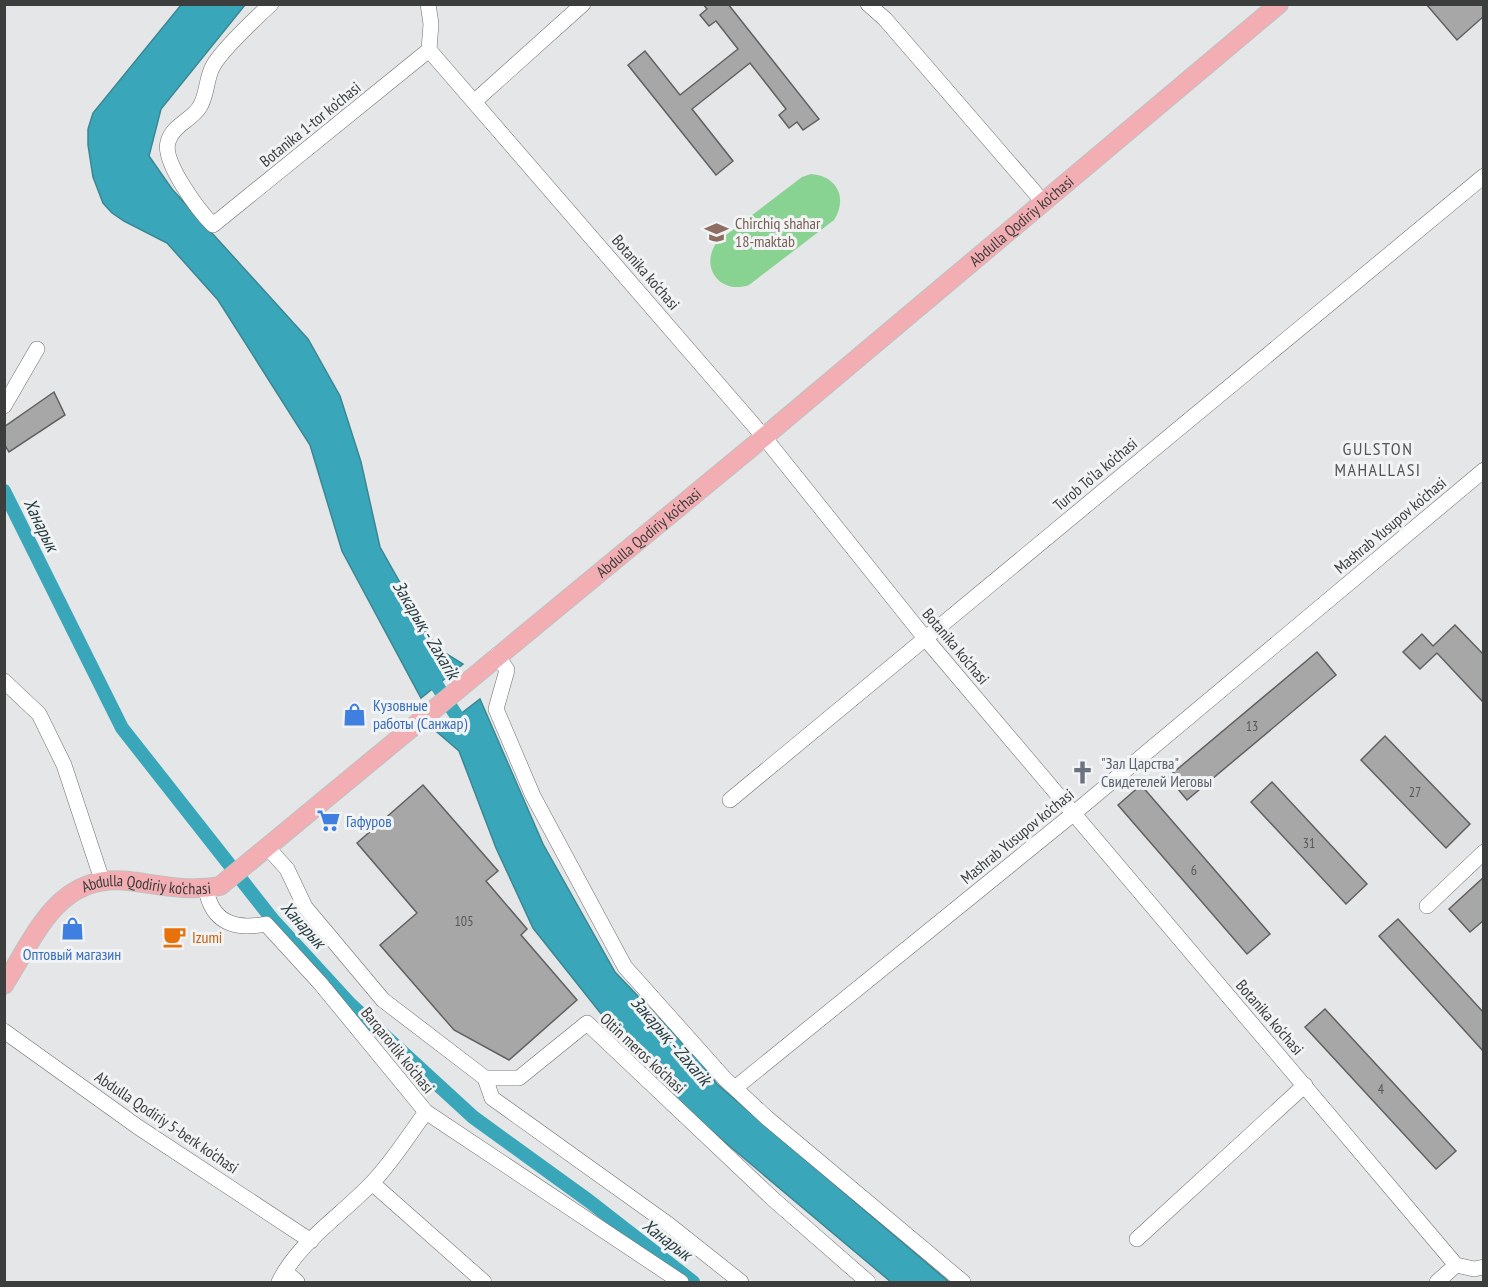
<svg xmlns="http://www.w3.org/2000/svg" width="1488" height="1287" font-family="'PT Sans Narrow',sans-serif">
<style>
.green{fill:#88d391}
.water{fill:#39a7b9;stroke:#3a8794;stroke-width:1.5}
.lines{fill:none;stroke-linecap:round;stroke-linejoin:round}
.canal{stroke:#39a7b9;stroke-width:14}
.building{fill:#a8a7a8;stroke:#626161;stroke-width:1.5}
.minor-casing{stroke:#6e6f70;stroke-width:16}
.major-casing{stroke:#c1c1c1;stroke-width:20}
.minor{stroke:#fff;stroke-width:15}
.major{stroke:#f2aeb2;stroke-width:18}
.labels{text-anchor:middle;stroke-width:6;stroke-linejoin:round;paint-order:stroke}
.number-label{font-size:14px;fill:#575858}
.street-label{font-size:16px;fill:#3c3d3d;stroke:#f2f3f4}
.education-label{font-size:16px;fill:#785e54;stroke:#f2f3f4;text-anchor:start}
.shop-label{font-size:16px;fill:#366cbe;stroke:#f2f3f4;text-anchor:start}
.worship-label{font-size:16px;fill:#5b616d;stroke:#f2f3f4;text-anchor:start}
.food-label{font-size:16px;fill:#c56008;stroke:#f2f3f4;text-anchor:start}
.neighbourhood-label{font-size:18px;letter-spacing:1.5px;fill:#555657;stroke:#f2f3f4}
.water-label{font-size:18px;font-style:italic;fill:#273f43;stroke:#f2f3f4}
</style>
<rect width="100%" height="100%" fill="#e5e6e7"/>
<!-- green -->
<path class="green" d="M 811,174 C 837,176 848,198 834,220 L 749,285 C 720,295 699,267 717,242 L 802,177 Z"/>
<!-- water -->
<path class="water" d="M 181,5 L 245,5 L 161,109 L 149,156 L 172,189 L 308,339 L 340,396 L 361,462 L 380,547 L 437,648 L 463,664 L 421,698 L 342,551 L 310,445 L 218,300 L 167,243 L 124,221 L 112,213 L 103,203 L 93,177 L 88,145 L 88,129 L 93,113 Z
M 480,699 L 543,844 L 615,972 L 699,1060 L 717,1084 L 949,1282 L 891,1282 L 689,1112 L 606,1020 L 533,928 L 496,848 L 459,751 L 437,732 Z"/>
<g class="lines">
<!-- canal -->
<path class="canal" d="M 4,491 L 122,728 L 273,920 L 350,1004 L 473,1117 L 589,1201 L 693,1282
M 427,670 L 467,732"/>
</g>
<!-- building -->
<path class="building" d="M 703,4 L 728,4 L 819,119 L 803,130 L 797,122 L 789,128 L 779,115 L 786,109 L 750,63 L 692,109 L 733,161 L 716,175 L 628,65 L 645,51 L 680,95 L 738,49 L 716,21 L 709,26 L 700,15 L 707,9 Z
M 1426,4 L 1484,4 L 1484,16 L 1457,40 Z
M 54,392 L 65,415 L 9,452 L 4,444 L 4,427 Z
M 1455,625 L 1484,655 L 1484,703 L 1437,653 L 1420,669 L 1403,652 L 1422,634 L 1433,646 Z
M 1317,652 L 1336,675 L 1187,800 L 1168,777 Z
M 1385,736 L 1470,824 L 1446,848 L 1361,760 Z
M 1272,782 L 1367,884 L 1346,904 L 1251,802 Z
M 423,785 L 498,871 L 486,881 L 527,929 L 521,935 L 577,1000 L 509,1060 L 454,1030 L 380,945 L 417,913 L 357,843 Z
M 1141,785 L 1270,934 L 1247,954 L 1118,805 Z
M 1484,877 L 1484,920 L 1470,932 L 1449,909 Z
M 1398,919 L 1484,1013 L 1484,1052 L 1379,936 Z
M 1325,1009 L 1456,1151 L 1436,1169 L 1305,1027 Z"/>
<g class="lines">
<defs>
<path id="minor" d="M 271,4 C 257,17 219,53 212,68 C 206,80 207,97 199,108 C 190,121 173,125 168,142 C 162,162 199,211 213,225 L 429,50
M 428,4 L 431,24 L 429,50
M 868,4 L 885,19 L 1044,203
M 429,50 L 764,437 L 925,638 L 1456,1265 L 1474,1269 L 1484,1267
M 475,101 L 583,4
M 4,406 L 37,349
M 497,655 L 507,670 L 496,709 L 533,796 L 625,967 L 725,1079 L 767,1118 L 963,1282
M 4,681 L 39,714 L 64,765 L 102,880
M 730,800 L 1484,176
M 268,848 L 287,869 L 305,907 L 383,1000 L 485,1078 L 519,1078 L 587,1023 L 773,1199 L 868,1282
M 206,889 C 212,923 235,930 266,924 L 320,983 L 426,1112 L 681,1282
M 1427,906 L 1484,852
M 4,1031 L 138,1127 L 311,1241
M 485,1078 L 492,1098 L 668,1224 L 741,1282
M 735,1088 L 1073,814 L 1484,470
M 372,1183 L 484,1282
M 1137,1239 L 1305,1085
M 285,1271 L 297,1282
M 279,1282 C 298,1243 340,1216 370,1185 C 391,1164 408,1136 426,1112
M 1437,1282 L 1456,1265"/>
<g id="major">
<path id="s1" d="M 4,985 C 36,935 58,872 129,881 C 160,885 187,892 220,886 L 764,437 L 1279,4"/>
</g>
</defs>
<!-- minor casing -->
<use href="#minor" class="minor-casing"/>
<!-- major casing -->
<use href="#major" class="major-casing"/>
<!-- minor -->
<use href="#minor" class="minor"/>
<!-- major -->
<use href="#major" class="major"/>
</g>
<!-- icons -->
<defs>
<symbol id="school-bare" viewBox="-9 -9 18 18"><path d="M0-5L7-2L0 1L-7-2ZM-4 1L0 2.5L4 1V4Q0 6-4 4Z" fill="#8d6e63" stroke="#f2f3f4" stroke-width="2.5" paint-order="stroke"/></symbol>
<symbol id="shop-bare" viewBox="-9 -9 18 18"><path d="M-5-2.5h2.3a2.7 3.5 0 0 1 5.4 0H5L5.5 6h-11ZM-1.5-2.5h3a1.5 2.3 0 0 0-3 0Z" fill="#3f7fe0" stroke="#f2f3f4" stroke-width="2.5" paint-order="stroke"/></symbol>
<symbol id="church-bare" viewBox="-9 -9 18 18"><path d="M-1.2-6h2.4v3.5h3.3v2.4h-3.3V6h-2.4V-.1h-3.3v-2.4h3.3Z" fill="#6b7280" stroke="#f2f3f4" stroke-width="2.5" paint-order="stroke"/></symbol>
<symbol id="supermarket-bare" viewBox="-9 -9 18 18"><path d="M-6-5.5h2.5l.6 2H6L4.5 2H-2.5L-4.4-4H-6ZM-1.5 3.2a1.3 1.3 0 1 0 .1 0ZM3 3.2a1.3 1.3 0 1 0 .1 0Z" fill="#3f7fe0" stroke="#f2f3f4" stroke-width="2.5" paint-order="stroke"/></symbol>
<symbol id="cafe-bare" viewBox="-9 -9 18 18"><path d="M-5.5-4.5H6V0H3Q3 3.5 0 3.5H-2.5Q-5.5 3.5-5.5 0ZM3-3.2v2h1.7v-2ZM-6 4.5H4V6H-6Z" fill="#e8710a" stroke="#f2f3f4" stroke-width="2.5" paint-order="stroke"/></symbol>
</defs>
<g fill-rule="evenodd">
<use href="#school-bare" x="700" y="216" width="33" height="33"/>
<use href="#shop-bare" x="338" y="698" width="33" height="33"/>
<use href="#church-bare" x="1066" y="756" width="33" height="33"/>
<use href="#supermarket-bare" x="312" y="804" width="33" height="33"/>
<use href="#shop-bare" x="56" y="912" width="33" height="33"/>
<use href="#cafe-bare" x="158" y="920" width="33" height="33"/>
</g>
<g class="labels">
<!-- number labels -->
<g class="number-label">
<text x="1252" y="731">13</text>
<text x="1415" y="797">27</text>
<text x="1309" y="848">31</text>
<text x="1194" y="875">6</text>
<text x="464" y="926">105</text>
<text x="1381" y="1094">4</text>
</g>
<!-- street labels -->
<g class="street-label">
<text transform="translate(310 124) rotate(-39)" y="6">Botanika 1-tor ko‘chasi</text>
<text dy="6" stroke="none"><textPath href="#s1" startOffset="1308">Abdulla Qodiriy ko‘chasi</textPath></text>
<text transform="translate(646 272) rotate(49)" y="6">Botanika ko‘chasi</text>
<text transform="translate(1095 474) rotate(-40)" y="6">Turob To‘la ko‘chasi</text>
<text transform="translate(1390 525) rotate(-40)" y="6">Mashrab Yusupov ko‘chasi</text>
<text dy="6" stroke="none"><textPath href="#s1" startOffset="822">Abdulla Qodiriy ko‘chasi</textPath></text>
<text transform="translate(956 646) rotate(50)" y="6">Botanika ko‘chasi</text>
<text transform="translate(1017 836) rotate(-39)" y="6">Mashrab Yusupov ko‘chasi</text>
<text dy="6" stroke="none"><textPath href="#s1" startOffset="192">Abdulla Qodiriy ko‘chasi</textPath></text>
<text transform="translate(1270 1017) rotate(49)" y="6">Botanika ko‘chasi</text>
<text transform="translate(398 1050) rotate(51)" y="6">Barqarorlik ko‘chasi</text>
<text transform="translate(643 1053) rotate(43)" y="6">Oltin meros ko‘chasi</text>
<text transform="translate(167 1122) rotate(34)" y="6">Abdulla Qodiriy 5-berk ko‘chasi</text>
</g>
<!-- education labels -->
<g class="education-label">
<text x="735" y="229">Chirchiq shahar<tspan x="735" dy="18">18-maktab</tspan></text>
</g>
<!-- shop labels -->
<g class="shop-label">
<text x="373" y="711">Кузовные<tspan x="373" dy="18">работы (Санжар)</tspan></text>
<text x="346" y="827">Гафуров</text>
<text x="72" y="960" text-anchor="middle">Оптовый магазин</text>
</g>
<!-- worship labels -->
<g class="worship-label">
<text x="1101" y="769">"Зал Царства"<tspan x="1101" dy="18">Свидетелей Иеговы</tspan></text>
</g>
<!-- food labels -->
<g class="food-label">
<text x="192" y="943">Izumi</text>
</g>
<!-- neighbourhood labels -->
<g class="neighbourhood-label">
<text x="1378" y="455">GULSTON<tspan x="1378" dy="21">MAHALLASI</tspan></text>
</g>
<!-- water labels -->
<g class="water-label">
<text transform="translate(41 525) rotate(64)" y="6">Ханарык</text>
<text transform="translate(426 630) rotate(59)" y="6">Закарық - Zaxarik</text>
<text transform="translate(303 925) rotate(48)" y="6">Ханарык</text>
<text transform="translate(671 1041) rotate(49)" y="6">Закарық - Zaxarik</text>
<text transform="translate(667 1240) rotate(37)" y="6">Ханарык</text>
</g>
</g>
<!-- border -->
<rect width="1488" height="1287" fill="none" stroke="#3c3d3d" stroke-width="12"/>
</svg>
